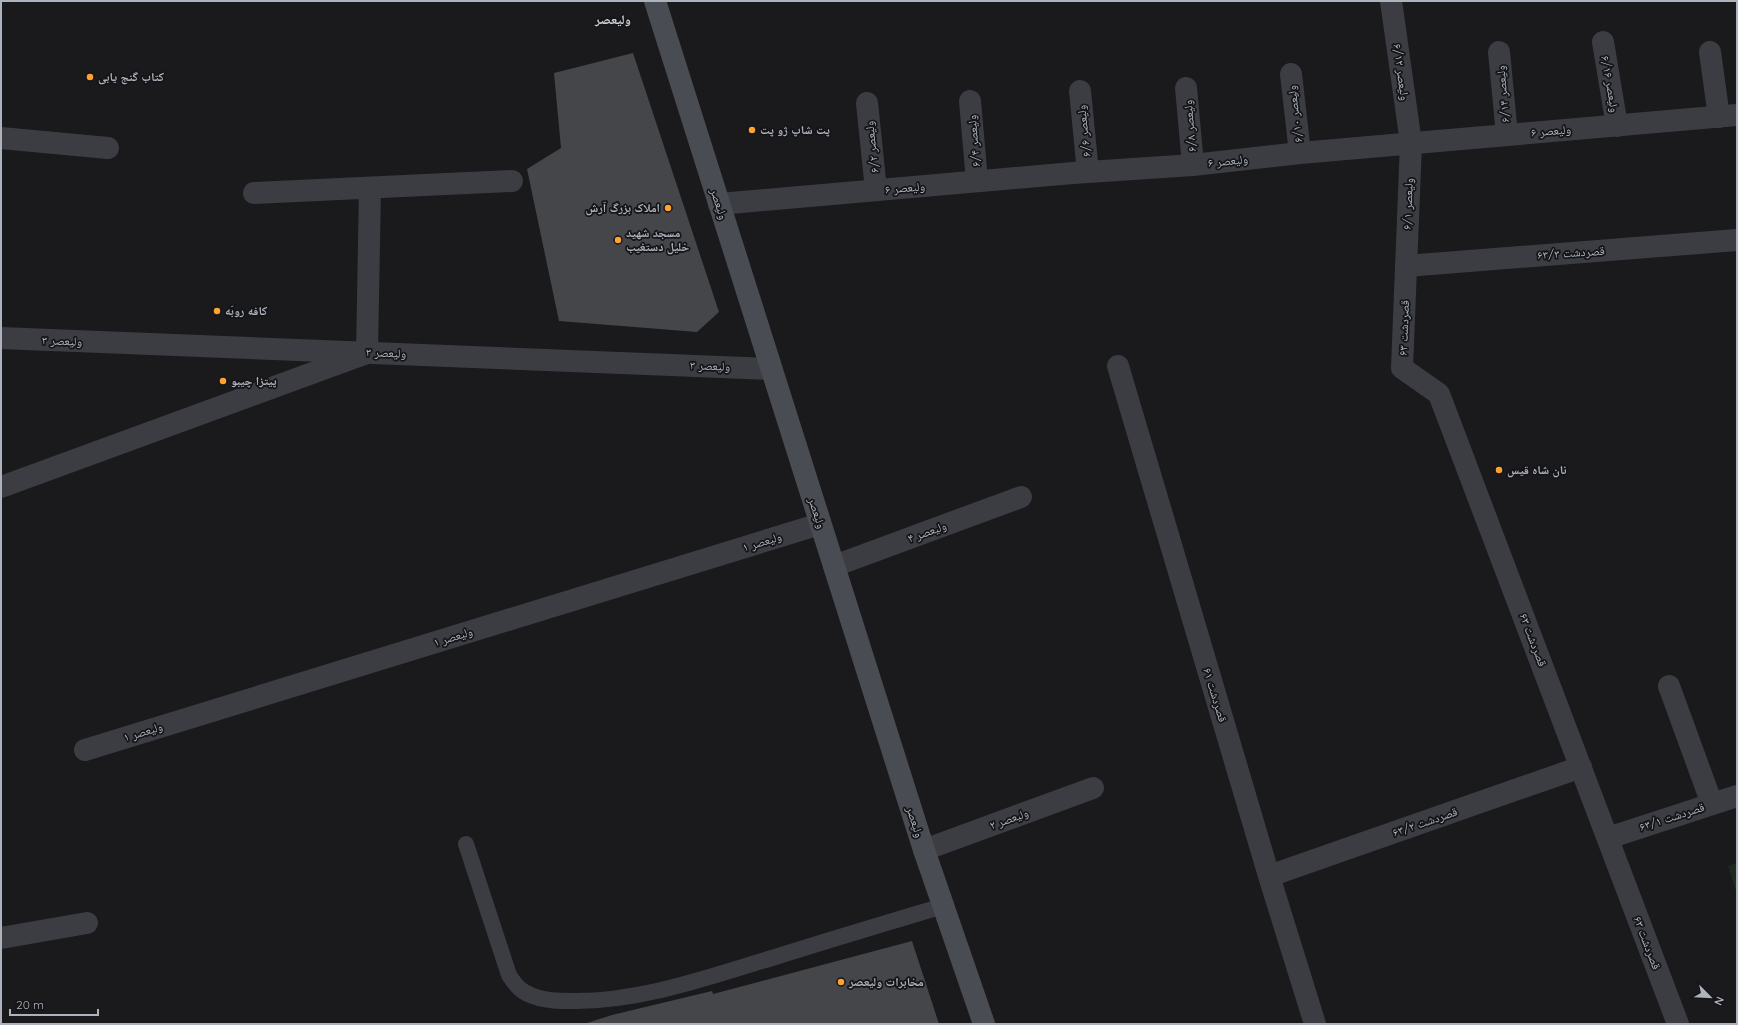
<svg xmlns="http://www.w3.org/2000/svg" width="1738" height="1025" font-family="Quicksand,'Noto Naskh Arabic',sans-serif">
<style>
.green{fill:#202920}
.building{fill:#44464a}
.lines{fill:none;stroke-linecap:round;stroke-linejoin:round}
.service{stroke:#3b3d42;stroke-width:16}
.minor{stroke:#3b3d42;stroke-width:22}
.tertiary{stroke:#3b3d42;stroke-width:22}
.secondary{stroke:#494c52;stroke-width:22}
.poi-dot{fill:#ffa230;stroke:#151518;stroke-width:1.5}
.labels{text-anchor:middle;stroke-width:3.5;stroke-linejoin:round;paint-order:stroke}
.street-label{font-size:12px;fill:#acb3bd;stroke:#151518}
.poi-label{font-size:12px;font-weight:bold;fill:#acb3bd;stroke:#151518;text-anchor:start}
.neighbourhood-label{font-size:13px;font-weight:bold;fill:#cdd2d9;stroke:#151518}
</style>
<rect width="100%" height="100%" fill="#1a1a1d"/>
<!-- green -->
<path class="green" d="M 1737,863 L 1737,894 L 1728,866 Z"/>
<!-- building -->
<path class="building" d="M 633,53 L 719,312 L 697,332 L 559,321 L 527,169 L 561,148 L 554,73 Z
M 912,941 L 939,1024 L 584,1024 L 612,1015 L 712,991 L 713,994 Z"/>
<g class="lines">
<!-- service -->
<path class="service" d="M 466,844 L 509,975 C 516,986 522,993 536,997 C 547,1001 560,1001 572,1001 C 640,1002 708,977 772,958 C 829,940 886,923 943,906"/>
<!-- minor -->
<path class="minor" d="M 1391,1 L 1411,143 L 1402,368 L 1439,394 L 1678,1024
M 1603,42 L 1617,126
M 1499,52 L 1507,135
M 1710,52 L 1719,117
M 1291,74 L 1300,153
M 1186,88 L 1193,165
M 1080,91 L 1088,172
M 970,101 L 977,181
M 867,103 L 876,190
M 1,138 L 108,148
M 254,193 L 512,181
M 719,204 L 1073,173 L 1193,165 L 1300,153 L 1737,115
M 1406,266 L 1737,240
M 1118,366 L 1269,876 L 1315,1024
M 1,487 L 367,353 L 370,188
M 834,566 L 1021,497
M 1669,686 L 1712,804
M 85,750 L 820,524
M 1608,838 L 1737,796
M 924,850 L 1093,788
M 1269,876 L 1581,767
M 1,938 L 87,923"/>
<!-- tertiary -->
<path class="tertiary" d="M 1,338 L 771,369"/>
<!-- secondary -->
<path class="secondary" d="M 655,1 L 924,850 L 984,1024"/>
</g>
<!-- markers -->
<g class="poi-dot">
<circle cx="90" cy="77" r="4"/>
<circle cx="752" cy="130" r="4"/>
<circle cx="668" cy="208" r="4"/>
<circle cx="618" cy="240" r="4"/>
<circle cx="217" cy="311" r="4"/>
<circle cx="223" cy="381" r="4"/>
<circle cx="1499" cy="470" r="4"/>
<circle cx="841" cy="982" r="4"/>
</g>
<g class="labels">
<!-- street labels -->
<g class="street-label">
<text transform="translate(1401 72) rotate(82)" y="4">۶/۱۲ ولیعصر</text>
<text transform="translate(1610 84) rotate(80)" y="4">۶/۱۶ ولیعصر</text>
<text transform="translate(1503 94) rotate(-95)" y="4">۶/۱۴ ولیعصر</text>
<text transform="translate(1295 114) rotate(-97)" y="4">۶/۱۰ ولیعصر</text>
<text transform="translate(1190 126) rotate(-95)" y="4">۶/۸ ولیعصر</text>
<text transform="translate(1084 131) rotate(-96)" y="4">۶/۶ ولیعصر</text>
<text transform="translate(1551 131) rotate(-5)" y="4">۶ ولیعصر</text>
<text transform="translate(974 141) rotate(-95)" y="4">۶/۴ ولیعصر</text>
<text transform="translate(872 147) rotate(-96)" y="4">۶/۲ ولیعصر</text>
<text transform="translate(1228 161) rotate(-6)" y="4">۶ ولیعصر</text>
<text transform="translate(905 188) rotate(-5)" y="4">۶ ولیعصر</text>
<text transform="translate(719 204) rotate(72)" y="4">ولیعصر</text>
<text transform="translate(1408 204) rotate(-88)" y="4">۶/۱ ولیعصر</text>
<text transform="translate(1571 253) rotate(-4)" y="4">۶۳/۳ قصردشت</text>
<text transform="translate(1404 328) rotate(-88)" y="4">۶۳ قصردشت</text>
<text transform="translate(62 341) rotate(2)" y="4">۳ ولیعصر</text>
<text transform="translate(386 353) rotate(2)" y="4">۳ ولیعصر</text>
<text transform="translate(710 366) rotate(2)" y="4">۳ ولیعصر</text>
<text transform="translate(817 513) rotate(72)" y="4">ولیعصر</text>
<text transform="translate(927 532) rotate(-20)" y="4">۴ ولیعصر</text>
<text transform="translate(762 542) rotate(-17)" y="4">۱ ولیعصر</text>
<text transform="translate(453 637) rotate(-17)" y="4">۱ ولیعصر</text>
<text transform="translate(1533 640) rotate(69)" y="4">۶۳ قصردشت</text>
<text transform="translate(1215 695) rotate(73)" y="4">۶۱ قصردشت</text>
<text transform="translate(143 732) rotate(-17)" y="4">۱ ولیعصر</text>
<text transform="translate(1672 817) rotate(-18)" y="4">۶۳/۱ قصردشت</text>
<text transform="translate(1009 819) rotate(-20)" y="4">۲ ولیعصر</text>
<text transform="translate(915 822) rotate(72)" y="4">ولیعصر</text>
<text transform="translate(1425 822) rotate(-19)" y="4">۶۳/۲ قصردشت</text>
<text transform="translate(1647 943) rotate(69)" y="4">۶۳ قصردشت</text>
</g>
<!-- poi labels -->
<g class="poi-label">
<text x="98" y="81">کتاب گنج یابی</text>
<text x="760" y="134">پت شاپ ژو پت</text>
<text x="660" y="212" text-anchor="end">املاک بزرگ آرش</text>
<text x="626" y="237">مسجد شهید<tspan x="626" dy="14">خلیل دستغیب</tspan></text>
<text x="225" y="315">کافه روبَه</text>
<text x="231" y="385">پیتزا چیبو</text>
<text x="1507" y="474">نان شاه قیس</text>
<text x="849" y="986">مخابرات ولیعصر</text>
</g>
<!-- neighbourhood labels -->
<g class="neighbourhood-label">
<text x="613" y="24">ولیعصر</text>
</g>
</g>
<!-- border -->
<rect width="1738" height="1025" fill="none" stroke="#acb3bd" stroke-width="4"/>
<!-- north arrow -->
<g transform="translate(1710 997) rotate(114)" stroke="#151518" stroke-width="3" paint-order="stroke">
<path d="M0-3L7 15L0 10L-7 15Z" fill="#acb3bd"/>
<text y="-6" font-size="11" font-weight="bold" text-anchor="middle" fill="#acb3bd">N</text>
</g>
<!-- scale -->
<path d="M10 1009v6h88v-6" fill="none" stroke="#acb3bd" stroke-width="2"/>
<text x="16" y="1009" font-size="12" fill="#acb3bd" stroke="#151518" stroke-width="3" paint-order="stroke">20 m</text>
</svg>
